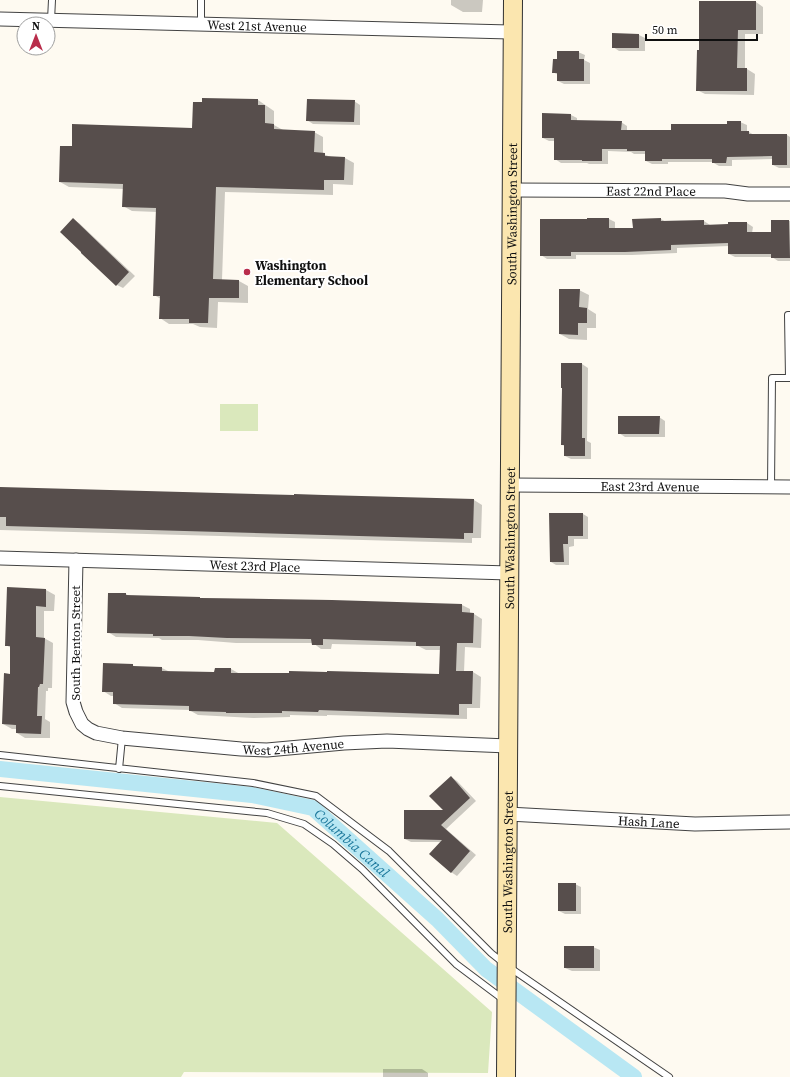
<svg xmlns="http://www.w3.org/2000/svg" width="790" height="1077" font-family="'Source Serif 4',serif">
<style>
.green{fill:#dae8bc}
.shadow{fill:#0003}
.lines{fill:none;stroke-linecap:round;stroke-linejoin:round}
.canal{stroke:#b8e7f3;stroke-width:16}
.building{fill:#574e4c}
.service-casing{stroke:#424242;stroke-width:8}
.minor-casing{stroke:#424242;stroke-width:15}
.secondary-casing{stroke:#313131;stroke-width:20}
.service{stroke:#fff;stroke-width:6}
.minor{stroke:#fff;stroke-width:13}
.secondary{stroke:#fbe6af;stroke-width:18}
.poi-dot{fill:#b92d4b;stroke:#fff;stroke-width:1.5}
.labels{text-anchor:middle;stroke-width:4;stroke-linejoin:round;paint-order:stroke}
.street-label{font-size:13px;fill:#0f0f0f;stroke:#fff}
.poi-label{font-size:13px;font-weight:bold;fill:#0f0f0f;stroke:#fff;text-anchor:start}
.water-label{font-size:14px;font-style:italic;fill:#1d799c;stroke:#fff}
</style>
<rect width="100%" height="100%" fill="#fefaf1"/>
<!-- green -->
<path class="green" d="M 220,404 L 258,404 L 258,431 L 220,431 Z
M 0,797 L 277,823 L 492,1012 L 488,1073 L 184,1072 L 181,1077 L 0,1077 Z"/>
<!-- shadow -->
<path class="shadow" d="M 451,0 L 483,0 L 482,12 L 463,12 L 451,5 Z
M 756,2 L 763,7 L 763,34 L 745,34 L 745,69 L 747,69 L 755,74 L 754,95 L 705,94 L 697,90 Z
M 613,34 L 639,35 L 645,38 L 645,51 L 619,51 L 613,47 Z
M 578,52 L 585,55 L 584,60 L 590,63 L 590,84 L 564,84 L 558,81 L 558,75 L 553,72 L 558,60 Z
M 258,100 L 274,111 L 274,125 L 283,130 L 314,132 L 323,137 L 323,154 L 331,157 L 345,158 L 354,163 L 353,185 L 333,184 L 333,195 L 225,192 L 222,280 L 239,281 L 248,286 L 248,303 L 218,302 L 217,328 L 200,327 L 193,324 L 169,324 L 160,318 L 161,299 L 154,295 L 157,212 L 132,211 L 123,206 L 124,189 L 69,187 L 60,182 L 73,147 L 193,129 Z
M 354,101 L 360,105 L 360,125 L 313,124 L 307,120 Z
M 543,114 L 571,115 L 577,118 L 577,121 L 621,122 L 627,126 L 627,131 L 672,131 L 728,125 L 740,122 L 747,125 L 747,132 L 749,132 L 754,135 L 787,135 L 790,137 L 790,168 L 779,168 L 773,165 L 773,159 L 732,160 L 732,166 L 719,166 L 712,162 L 668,162 L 668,164 L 652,164 L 646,161 L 646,154 L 634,154 L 631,152 L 608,151 L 608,164 L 589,164 L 587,163 L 561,163 L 555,159 L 555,141 L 549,141 L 543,138 Z
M 73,219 L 79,223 L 135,276 L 123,288 L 117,285 Z
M 609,219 L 615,222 L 615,229 L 634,229 L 661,219 L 666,222 L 704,221 L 710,225 L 710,226 L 747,223 L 753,227 L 752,233 L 772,233 L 772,221 L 790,221 L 790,261 L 778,261 L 772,257 L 735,257 L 729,254 L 729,246 L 677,248 L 677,253 L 632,255 L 576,255 L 576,259 L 547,259 L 541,255 Z
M 579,290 L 589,295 L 588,309 L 596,314 L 596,328 L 587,328 L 587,340 L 569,339 L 560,334 Z
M 582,364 L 588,368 L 587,441 L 591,443 L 591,459 L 571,459 L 565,456 L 565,446 L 562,445 Z
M 659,417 L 665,421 L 665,437 L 625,437 L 619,433 Z
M 0,488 L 474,500 L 482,505 L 481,538 L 472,538 L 472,543 L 0,530 Z
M 583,514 L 588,517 L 588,539 L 574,539 L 574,546 L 569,547 L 569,565 L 556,565 L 551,562 Z
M 8,588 L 46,590 L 55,595 L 54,611 L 44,611 L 44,638 L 53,643 L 52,688 L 48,688 L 48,691 L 46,691 L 45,719 L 50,722 L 50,738 L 25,738 L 17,733 L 17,729 L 12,729 L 3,724 L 11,675 L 11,648 L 6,645 Z
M 126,594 L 129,596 L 200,598 L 462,605 L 470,609 L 470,614 L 474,614 L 482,619 L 481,648 L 465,647 L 464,672 L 473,672 L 481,677 L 480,708 L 467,708 L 467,719 L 327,715 L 327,716 L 290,715 L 290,717 L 253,718 L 198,715 L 189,710 L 122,708 L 114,703 L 114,696 L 111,696 L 103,691 L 132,665 L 136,667 L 162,668 L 170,672 L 215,673 L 231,669 L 240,674 L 440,675 L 441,650 L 426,650 L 418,646 L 332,644 L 331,649 L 321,649 L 313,643 L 236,643 L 198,640 L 162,640 L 159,638 L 116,637 L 108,632 Z
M 451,777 L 457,781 L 476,801 L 446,829 L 476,855 L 457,876 L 451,872 L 440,842 L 411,842 L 405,839 L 445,811 Z
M 575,884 L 581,887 L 581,914 L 565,914 L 559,911 Z
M 593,947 L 600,950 L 600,971 L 572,971 L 565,968 Z
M 383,1069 L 422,1069 L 428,1073 L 428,1077 L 383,1077 Z"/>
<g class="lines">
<!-- canal -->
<path class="canal" id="s1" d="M 0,769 L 252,795 L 313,808 L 437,919 L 486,969 L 634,1077"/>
</g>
<!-- building -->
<path class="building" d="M 699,1 L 756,1 L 756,30 L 738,30 L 737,68 L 747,68 L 747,91 L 696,91 L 697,50 L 699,50 Z
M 612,33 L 639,34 L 639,48 L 612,48 Z
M 557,51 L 579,51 L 579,59 L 584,59 L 584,81 L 557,81 L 557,73 L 552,73 L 553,59 L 557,59 Z
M 202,98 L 258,99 L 258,105 L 265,105 L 265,123 L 274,124 L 274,129 L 315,131 L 314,152 L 325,153 L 325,156 L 345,157 L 344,180 L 324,180 L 324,190 L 216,187 L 213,279 L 239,280 L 239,298 L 209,298 L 208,323 L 189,323 L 189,319 L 159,319 L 160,296 L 153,296 L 156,208 L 122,207 L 123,184 L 59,182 L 60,146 L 72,146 L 72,124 L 192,128 L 193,102 L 202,102 Z
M 307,99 L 355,100 L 354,122 L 306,121 Z
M 542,113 L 571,114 L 571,120 L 622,121 L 621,130 L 671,130 L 671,124 L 727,124 L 727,121 L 741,121 L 741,131 L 749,131 L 749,134 L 787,134 L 787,165 L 772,165 L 772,156 L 727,157 L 726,163 L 712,163 L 712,159 L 662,159 L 662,161 L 645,161 L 645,151 L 627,151 L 627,149 L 602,149 L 602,161 L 582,161 L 582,160 L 554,160 L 554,138 L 542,138 Z
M 73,218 L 129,272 L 116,286 L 81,253 L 81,252 L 60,232 Z
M 587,218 L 609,218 L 609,228 L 633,228 L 632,219 L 661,218 L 661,221 L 704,220 L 704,225 L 728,224 L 728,222 L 747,222 L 747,232 L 771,232 L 771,220 L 789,220 L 790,258 L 771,258 L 771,254 L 728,254 L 728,243 L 671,245 L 671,250 L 625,252 L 571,252 L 571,256 L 540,256 L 540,219 L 587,219 Z
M 559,289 L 580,289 L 579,307 L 587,308 L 587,323 L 578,323 L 578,335 L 559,334 Z
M 561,363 L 582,363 L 582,438 L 585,438 L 585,456 L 564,456 L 564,445 L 561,445 L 562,388 L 561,388 Z
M 618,416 L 660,416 L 659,434 L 618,434 Z
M 0,487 L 294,495 L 294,494 L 324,495 L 474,499 L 473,533 L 464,533 L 464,539 L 6,526 L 6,517 L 0,517 Z
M 549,513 L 583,513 L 583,536 L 568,536 L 568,544 L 563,544 L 564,562 L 550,562 Z
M 7,587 L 46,589 L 46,607 L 36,606 L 36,637 L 45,638 L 43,684 L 40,684 L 39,687 L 38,687 L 37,716 L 42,716 L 41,734 L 16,733 L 16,725 L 2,724 L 4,673 L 10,674 L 10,646 L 5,646 Z
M 108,593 L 126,593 L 126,595 L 200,597 L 200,598 L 332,600 L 462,604 L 462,612 L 474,613 L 473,643 L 457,643 L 456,671 L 473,671 L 472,704 L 459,704 L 459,715 L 319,710 L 318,712 L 282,711 L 282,713 L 226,713 L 226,712 L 189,711 L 189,706 L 113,704 L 113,692 L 102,692 L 103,663 L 133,664 L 133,666 L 162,667 L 162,671 L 214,672 L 215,668 L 231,668 L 231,673 L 289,673 L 289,671 L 327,672 L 327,671 L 439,674 L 440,646 L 416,646 L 416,642 L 323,639 L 323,645 L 312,645 L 311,639 L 227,638 L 189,636 L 153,636 L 153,634 L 107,633 Z
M 451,776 L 470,798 L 441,825 L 470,851 L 451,873 L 429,854 L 442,840 L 404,839 L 404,810 L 443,810 L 429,796 Z
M 558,883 L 576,883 L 576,911 L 558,911 Z
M 564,946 L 594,946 L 594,968 L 564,968 Z"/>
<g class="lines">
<defs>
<path id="service" d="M 51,20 L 52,0
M 201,24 L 201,0
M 789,378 L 788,315 L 790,315
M 771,487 L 772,378 L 790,378
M 0,755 L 253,783 L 316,796 L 389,851 L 491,953 L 506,965 L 669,1077
M 119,769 L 122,738
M 0,786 L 267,813 L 304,824 L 333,844 L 362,869 L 456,964 L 504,1000"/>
<g id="minor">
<path id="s2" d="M 0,19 L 513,32"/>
<path id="s3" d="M 512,190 L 725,191 L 748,194 L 790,194"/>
<path id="s4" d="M 510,485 L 790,487"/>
<path id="s5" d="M 0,558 L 509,573"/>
<path id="s6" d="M 76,560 L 73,702 L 76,712 L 82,724 L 88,729 L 96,733 L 122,738 L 241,749 L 267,750 L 344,743 L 387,741 L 508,746"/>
<path id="s7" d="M 507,814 L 695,824 L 790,822"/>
</g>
<g id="secondary">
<path id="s8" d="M 506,1077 L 513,0"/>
</g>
</defs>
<!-- service casing -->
<use href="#service" class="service-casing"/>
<!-- minor casing -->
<use href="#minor" class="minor-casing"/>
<!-- secondary casing -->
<use href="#secondary" class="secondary-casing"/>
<!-- service -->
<use href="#service" class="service"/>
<!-- minor -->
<use href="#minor" class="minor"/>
<!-- secondary -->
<use href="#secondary" class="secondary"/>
</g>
<!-- markers -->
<circle class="poi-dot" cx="247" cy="272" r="4"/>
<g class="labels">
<!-- street labels -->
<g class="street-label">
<text dy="5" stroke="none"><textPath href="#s2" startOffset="257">West 21st Avenue</textPath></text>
<text dy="5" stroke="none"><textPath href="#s3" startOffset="139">East 22nd Place</textPath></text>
<text dy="5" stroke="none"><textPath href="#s8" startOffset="863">South Washington Street</textPath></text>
<text dy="5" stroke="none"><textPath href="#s4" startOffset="140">East 23rd Avenue</textPath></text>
<text dy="5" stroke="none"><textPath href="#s8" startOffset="539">South Washington Street</textPath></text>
<text dy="5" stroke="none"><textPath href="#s5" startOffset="255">West 23rd Place</textPath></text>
<text transform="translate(75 643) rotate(-90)" y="5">South Benton Street</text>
<text dy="5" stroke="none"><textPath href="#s6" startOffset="381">West 24th Avenue</textPath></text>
<text dy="5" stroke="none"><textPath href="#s7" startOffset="142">Hash Lane</textPath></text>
<text dy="5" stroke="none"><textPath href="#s8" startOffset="215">South Washington Street</textPath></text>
</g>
<!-- poi labels -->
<g class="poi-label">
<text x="255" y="270">Washington<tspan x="255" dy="15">Elementary School</tspan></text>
</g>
<!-- water labels -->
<g class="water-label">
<text dy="5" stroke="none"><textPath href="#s1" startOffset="368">Columbia Canal</textPath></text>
</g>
</g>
<!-- north arrow -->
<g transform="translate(36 36)"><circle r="19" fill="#ffffff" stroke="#9f9f9f"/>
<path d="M0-3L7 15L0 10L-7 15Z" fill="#b92d4b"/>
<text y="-6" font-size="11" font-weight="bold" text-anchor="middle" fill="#0f0f0f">N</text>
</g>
<!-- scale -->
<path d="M646 34v6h111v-6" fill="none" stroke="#0f0f0f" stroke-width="2"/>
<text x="652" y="34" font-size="12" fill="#0f0f0f" stroke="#ffffff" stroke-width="3" paint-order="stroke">50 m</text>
</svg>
